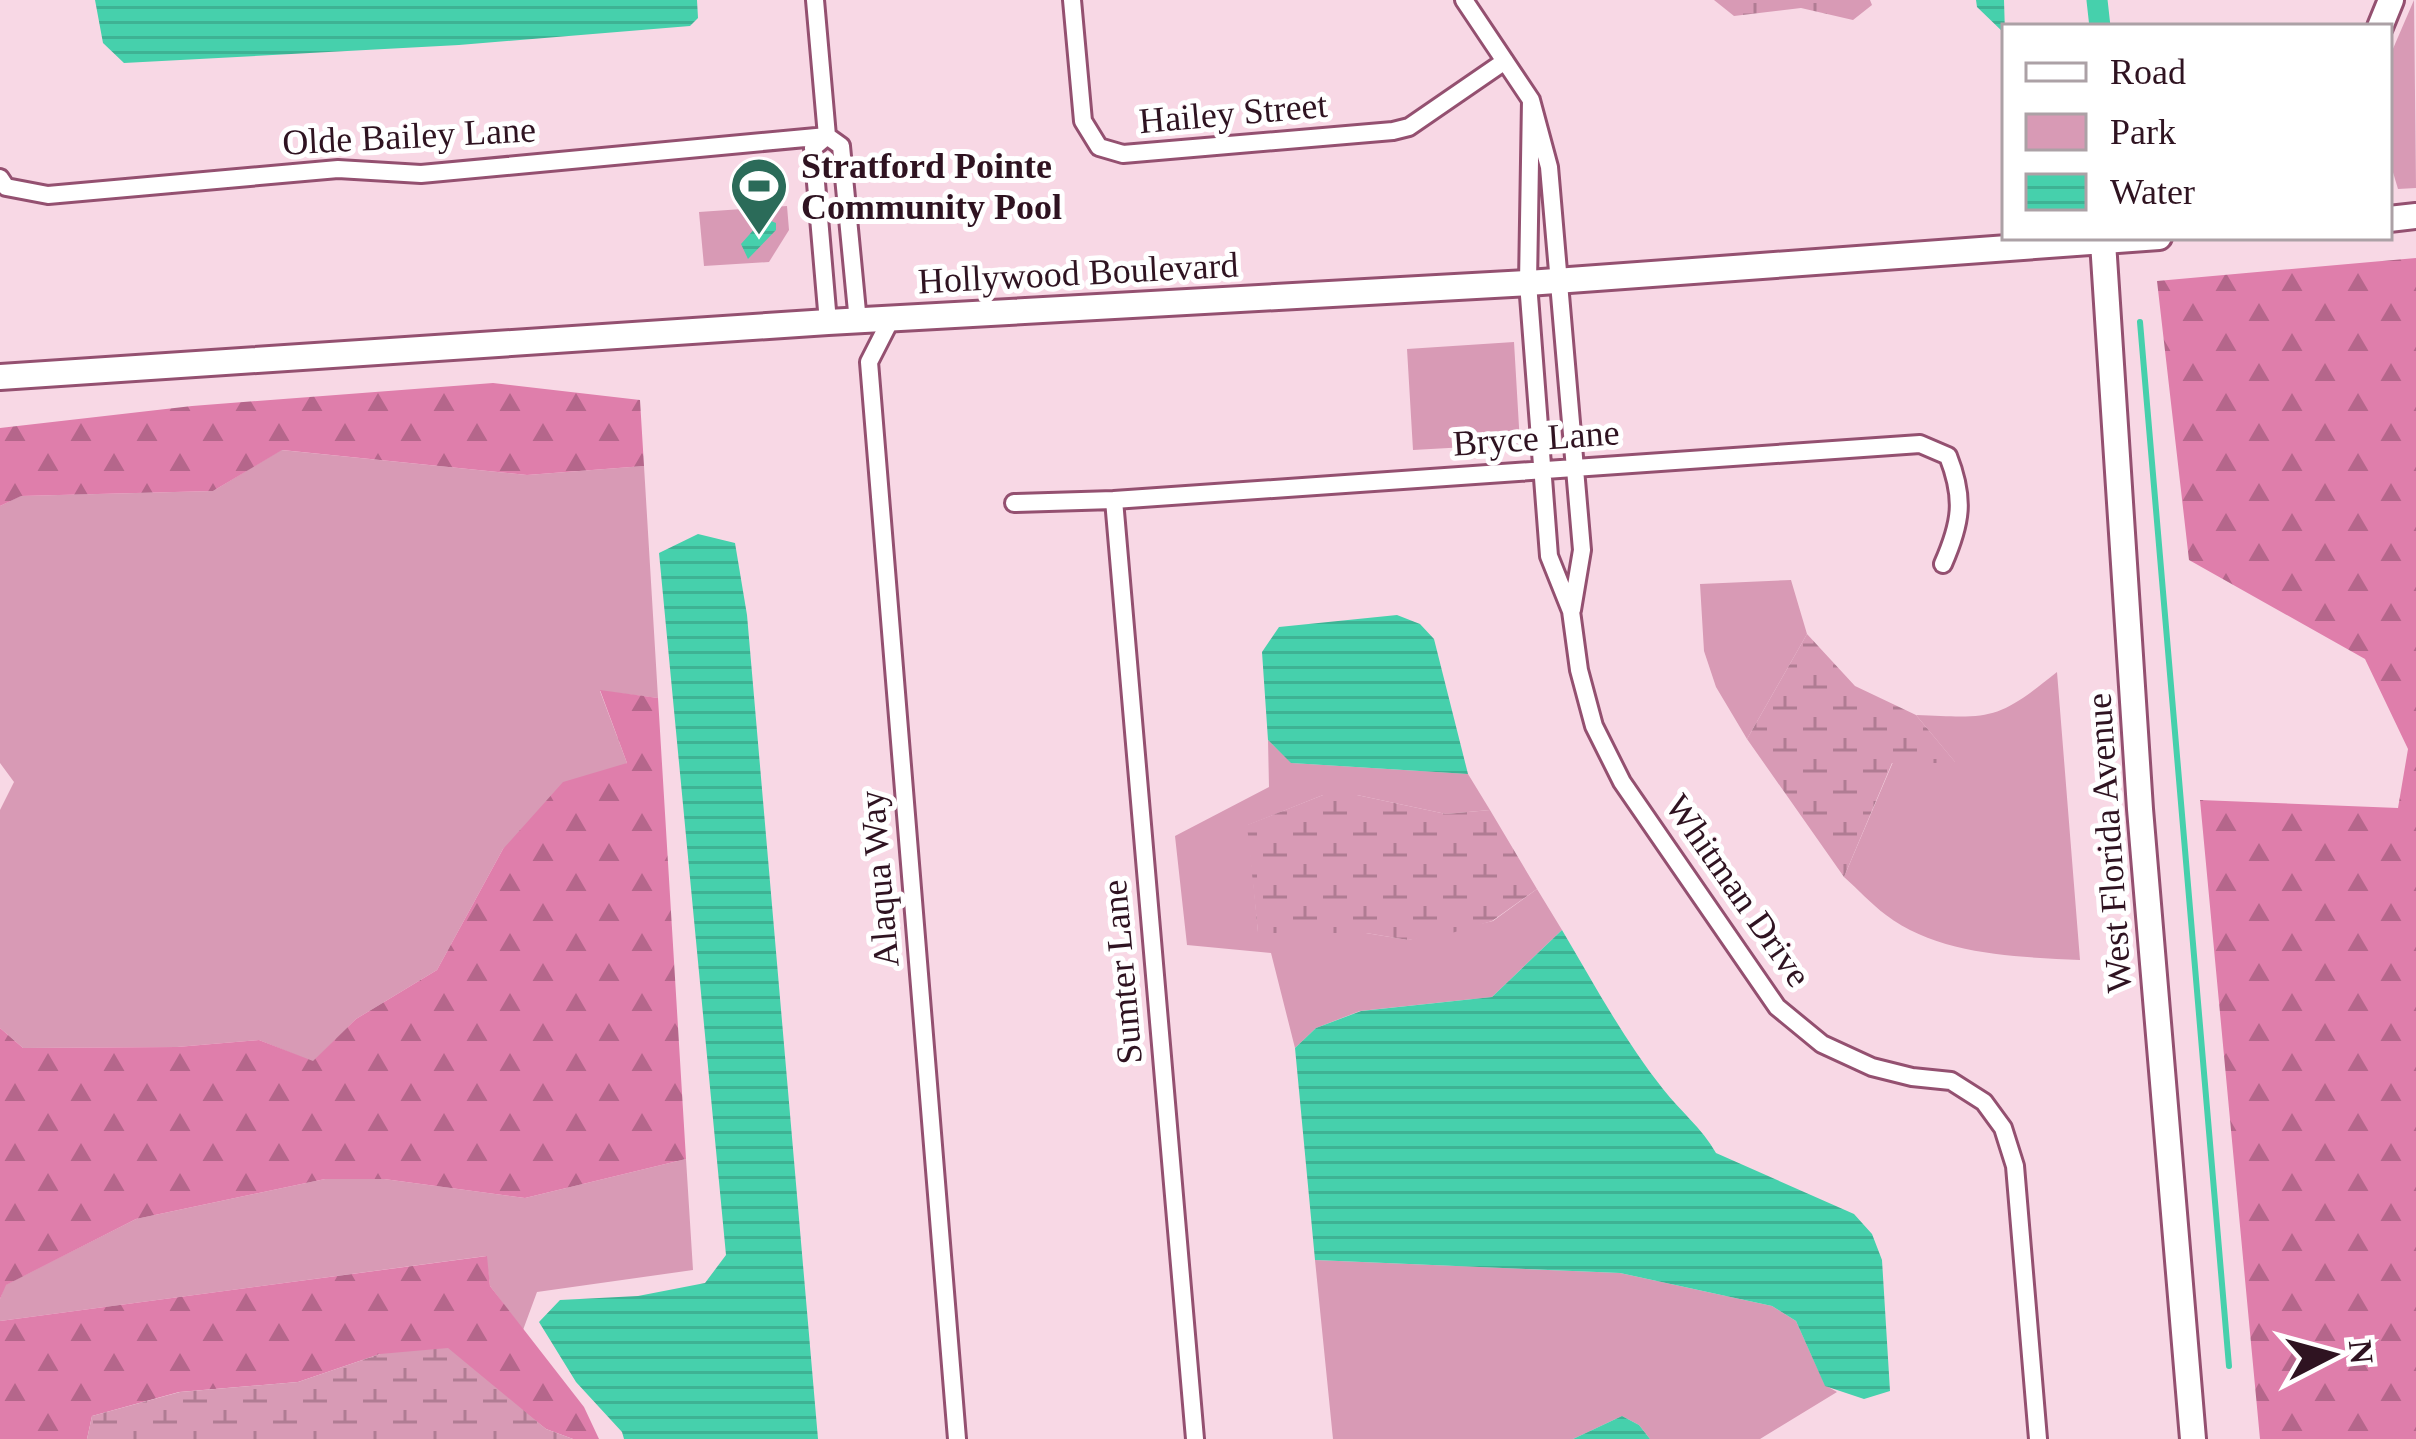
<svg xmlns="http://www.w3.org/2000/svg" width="2416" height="1439" font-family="'Times New Roman',serif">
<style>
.green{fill:#d89ab5}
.forest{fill:url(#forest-firs)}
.wetland{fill:url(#wetland-marsh)}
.water{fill:url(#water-rules)}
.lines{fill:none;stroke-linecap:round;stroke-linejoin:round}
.stream{stroke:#46d0ac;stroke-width:6}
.canal{stroke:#46d0ac;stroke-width:21}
.street-casing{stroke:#945070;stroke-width:22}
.secondary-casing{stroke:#945070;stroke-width:30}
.street{stroke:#fff;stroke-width:16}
.secondary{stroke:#fff;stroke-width:24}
.labels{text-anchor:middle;stroke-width:10;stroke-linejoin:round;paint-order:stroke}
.street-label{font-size:36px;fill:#2f1321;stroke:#fff}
.poi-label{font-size:36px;font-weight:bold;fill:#2f1321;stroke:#fff;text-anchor:start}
</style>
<defs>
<pattern id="forest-firs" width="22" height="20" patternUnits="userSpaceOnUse" patternTransform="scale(3)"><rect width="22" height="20" fill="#df7eab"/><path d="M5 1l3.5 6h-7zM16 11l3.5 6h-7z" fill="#b5668b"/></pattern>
<pattern id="wetland-marsh" width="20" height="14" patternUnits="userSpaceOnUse" patternTransform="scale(3)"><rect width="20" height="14" fill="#d89ab5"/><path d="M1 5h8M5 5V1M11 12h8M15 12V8" fill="none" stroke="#b07c93"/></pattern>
<pattern id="water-rules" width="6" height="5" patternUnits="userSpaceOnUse" patternTransform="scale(3)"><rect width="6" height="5" fill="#46d0ac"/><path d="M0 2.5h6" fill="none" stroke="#3eb294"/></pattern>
</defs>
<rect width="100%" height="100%" fill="#f8d8e5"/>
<!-- green -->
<path class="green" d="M 2414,0 L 2416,188 L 2398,189 L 2389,159 L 2389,58 Z
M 787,206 L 789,230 L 769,262 L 704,266 L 699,212 Z
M 1514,342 L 1520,444 L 1413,450 L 1407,349 Z
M 281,450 L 527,475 L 644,466 L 658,698 L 600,691 L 627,763 L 503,849 L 437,970 L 356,1019 L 313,1062 L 259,1040 L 177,1047 L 23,1048 L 0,1028 L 0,810 L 14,782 L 0,763 L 0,506 L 20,496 L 213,491 Z
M 1791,580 L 1807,634 L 1747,739 L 1716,687 L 1704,651 L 1700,584 Z
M 2057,672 L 2080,960 C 2017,957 1938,955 1886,915 C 1871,904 1858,889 1844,877 L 1893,762 L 1955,762 L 1916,715 C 1992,718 1996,721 2057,672 Z
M 1268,740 L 1292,763 L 1468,774 L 1490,810 L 1446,814 L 1357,795 L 1323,795 L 1248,825 L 1258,932 L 1366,933 L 1408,940 L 1493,921 L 1537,889 L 1562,930 L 1492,997 L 1360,1011 L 1316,1028 L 1295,1048 L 1271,953 L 1187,945 L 1175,836 L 1269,787 Z
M 686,1159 L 693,1270 L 537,1292 L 523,1330 L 490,1286 L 486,1256 L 0,1321 L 0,1299 L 5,1285 L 136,1219 L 325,1179 L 384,1179 L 525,1198 Z
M 1315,1260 L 1620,1273 L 1772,1306 L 1796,1321 L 1825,1385 L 1837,1392 L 1760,1439 L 1650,1439 L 1639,1425 L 1622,1416 L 1573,1439 L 1333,1439 Z"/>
<!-- forest -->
<path class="forest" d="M 2416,258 L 2416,1439 L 2260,1439 L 2200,800 L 2398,808 L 2408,749 L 2365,659 L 2189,560 L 2157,281 Z
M 493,383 L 640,400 L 644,466 L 527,475 L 282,450 L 213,491 L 21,496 L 0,506 L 0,428 L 192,406 Z
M 600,690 L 658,698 L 686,1159 L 525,1198 L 384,1179 L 325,1179 L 136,1219 L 6,1285 L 0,1299 L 0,1028 L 23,1048 L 177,1047 L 259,1040 L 313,1061 L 356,1019 L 437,970 L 503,849 L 563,782 L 627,763 Z
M 487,1256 L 490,1286 L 584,1407 L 599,1439 L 573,1439 L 546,1429 L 500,1393 L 380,1354 L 298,1382 L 179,1392 L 92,1416 L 87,1439 L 0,1439 L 0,1321 Z"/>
<!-- wetland -->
<path class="wetland" d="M 1714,0 L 1870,0 L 1872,5 L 1853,20 L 1801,8 L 1734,16 Z
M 1807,634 L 1855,686 L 1916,715 L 1956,763 L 1892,763 L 1844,877 L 1747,739 Z
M 1323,795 L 1357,795 L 1446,814 L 1490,810 L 1537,889 L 1492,921 L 1445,935 L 1408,940 L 1366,933 L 1258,933 L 1247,825 Z
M 448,1348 L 546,1429 L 573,1439 L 87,1439 L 92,1416 L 180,1392 L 298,1382 L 380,1354 Z"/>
<!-- water -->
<path class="water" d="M 95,0 L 697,0 L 698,18 L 690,26 L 459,45 L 124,63 L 103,43 Z
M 1976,0 L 2004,0 L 2005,34 L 1977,7 Z
M 764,218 L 776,223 L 776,230 L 748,259 L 741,244 Z
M 698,534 L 735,543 L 747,615 L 818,1439 L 624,1439 L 622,1432 L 576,1382 L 539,1322 L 560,1300 L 638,1296 L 705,1283 L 726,1255 L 659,553 Z
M 1397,615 L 1420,624 L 1434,639 L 1468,774 L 1291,763 L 1268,740 L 1262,652 L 1279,627 Z
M 1562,930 C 1594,984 1624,1040 1663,1089 C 1680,1111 1702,1128 1716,1153 L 1854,1214 L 1872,1234 L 1882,1260 L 1890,1391 L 1864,1399 L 1825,1386 L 1796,1321 L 1772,1306 L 1620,1273 L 1315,1260 L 1295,1048 L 1316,1028 L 1361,1011 L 1492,997 Z
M 1622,1416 L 1639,1425 L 1650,1439 L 1573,1439 Z"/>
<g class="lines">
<!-- stream -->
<path class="stream" d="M 2140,322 L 2229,1366"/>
<!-- canal -->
<path class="canal" d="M 2097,0 L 2100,27"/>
<defs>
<path id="street" d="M 815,0 L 827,136
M 1072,0 L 1083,121 L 1099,147 L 1123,154 L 1393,131 L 1409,127 L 1505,61
M 1464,0 L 1531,100 L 1549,167 L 1582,550 L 1572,610
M 1531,100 L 1528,283 L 1549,556 L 1571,611 L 1579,670 L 1594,726 L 1622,782 L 1777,1007 L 1822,1044 L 1872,1067 L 1912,1077 L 1951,1081 L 1984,1102 L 2003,1128 L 2015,1166 L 2038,1439
M 827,136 L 841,146 L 858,322
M 826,137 L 813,148 L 828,322
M 0,178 L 6,187 L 48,195 L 338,169 L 421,174 L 827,136
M 891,319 L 869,362 L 957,1439
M 1114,500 L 1195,1439
M 1014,503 L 1114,500 L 1920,444 L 1948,456 C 1965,499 1961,523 1943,564"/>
<path id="secondary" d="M 2380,27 L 2391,0
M 2389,219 L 2416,216
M 2103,242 L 2140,809 L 2193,1439
M 0,377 L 828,322 L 1528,283 L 2159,237"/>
</defs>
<!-- street casing -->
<use href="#street" class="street-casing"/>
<!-- secondary casing -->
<use href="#secondary" class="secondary-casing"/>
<!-- street -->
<use href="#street" class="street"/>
<!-- secondary -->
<use href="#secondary" class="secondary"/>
</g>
<!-- icons -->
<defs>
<symbol id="stadium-pin" viewBox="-11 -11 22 30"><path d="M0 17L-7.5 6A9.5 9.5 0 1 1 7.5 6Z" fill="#2b6b59" stroke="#fff"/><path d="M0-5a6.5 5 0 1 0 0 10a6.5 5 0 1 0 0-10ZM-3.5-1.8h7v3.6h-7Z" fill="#fff"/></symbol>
</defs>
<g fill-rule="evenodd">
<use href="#stadium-pin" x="726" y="153" width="66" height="90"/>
</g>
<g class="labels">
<!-- street labels -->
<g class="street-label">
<text transform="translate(1233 112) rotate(-5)" y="13">Hailey Street</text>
<text transform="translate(409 135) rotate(-3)" y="13">Olde Bailey Lane</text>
<text transform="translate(1078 272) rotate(-3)" y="13">Hollywood Boulevard</text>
<text transform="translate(1536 437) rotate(-4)" y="13">Bryce Lane</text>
<text transform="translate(2108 843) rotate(-94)" y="13">West Florida Avenue</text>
<text transform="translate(878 879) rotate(-95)" y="13">Alaqua Way</text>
<text transform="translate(1739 890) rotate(55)" y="13">Whitman Drive</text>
<text transform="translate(1121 972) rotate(-95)" y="13">Sumter Lane</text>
</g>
<!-- poi labels -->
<g class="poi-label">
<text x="801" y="178">Stratford Pointe<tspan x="801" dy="41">Community Pool</tspan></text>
</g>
</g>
<!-- legend -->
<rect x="2002" y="24" width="390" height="216" fill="#ffffff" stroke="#aca1a6" stroke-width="3"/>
<rect x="2026" y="63" width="60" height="18" fill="#ffffff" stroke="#aca1a6" stroke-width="3"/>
<text x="2110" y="84" font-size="36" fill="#2f1321">Road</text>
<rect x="2026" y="114" width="60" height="36" fill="#d89ab5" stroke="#aca1a6" stroke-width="3"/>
<text x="2110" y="144" font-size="36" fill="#2f1321">Park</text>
<rect x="2026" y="174" width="60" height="36" fill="url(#water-rules)" stroke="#aca1a6" stroke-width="3"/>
<text x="2110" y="204" font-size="36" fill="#2f1321">Water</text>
<!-- north arrow -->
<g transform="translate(2332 1355) rotate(84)" stroke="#ffffff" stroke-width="9" paint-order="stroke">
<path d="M0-9L21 45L0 30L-21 45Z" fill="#2f1321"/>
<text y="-18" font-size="33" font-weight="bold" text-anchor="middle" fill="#2f1321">N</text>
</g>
</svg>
